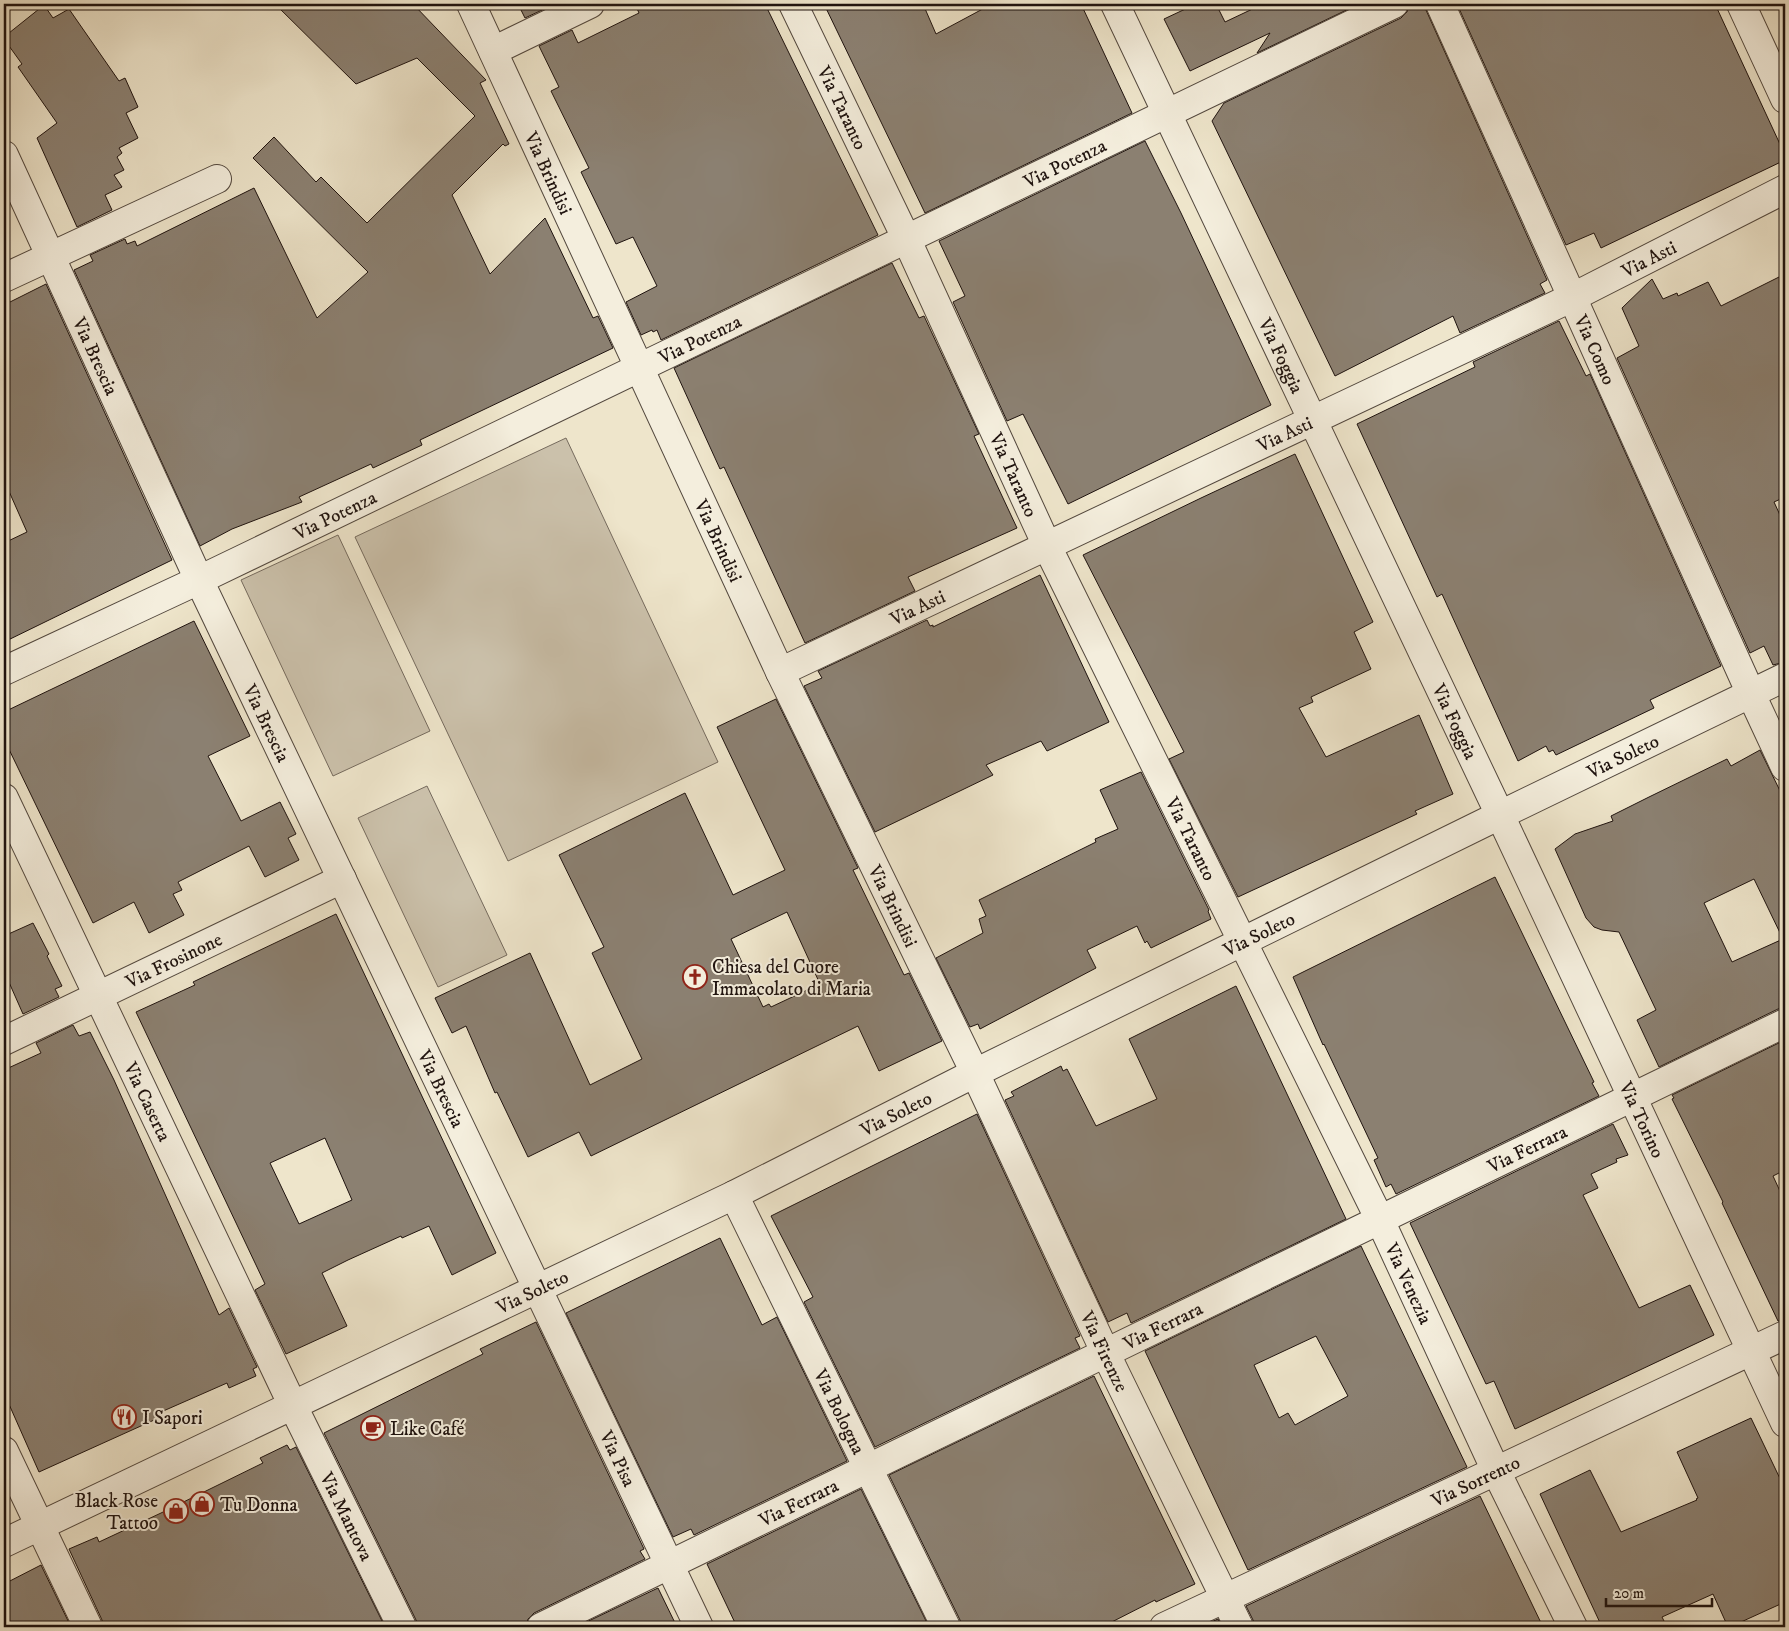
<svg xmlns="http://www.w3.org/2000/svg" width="1789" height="1631" font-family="'IM FELL DW Pica',serif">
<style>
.green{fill:#cbc1ab;stroke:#756a5d}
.building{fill:#8b8071;stroke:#1f130f;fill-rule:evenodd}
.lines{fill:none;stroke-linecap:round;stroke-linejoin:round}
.minor-casing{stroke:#53483e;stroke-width:30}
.tertiary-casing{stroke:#53483e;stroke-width:30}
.minor{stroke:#f4eedd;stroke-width:28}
.tertiary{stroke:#f4eedd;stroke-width:28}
.labels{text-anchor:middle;stroke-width:4;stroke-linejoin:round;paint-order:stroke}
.street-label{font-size:19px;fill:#1f130f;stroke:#f4eedd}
.poi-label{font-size:19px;fill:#1f130f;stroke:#f4eedd;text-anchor:start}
</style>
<rect width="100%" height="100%" fill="#eee5cb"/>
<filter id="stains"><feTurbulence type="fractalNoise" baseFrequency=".004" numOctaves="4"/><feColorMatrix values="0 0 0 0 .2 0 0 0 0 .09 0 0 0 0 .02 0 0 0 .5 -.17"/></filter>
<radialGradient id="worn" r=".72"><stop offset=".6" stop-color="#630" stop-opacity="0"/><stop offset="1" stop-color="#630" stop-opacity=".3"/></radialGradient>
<!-- green -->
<path class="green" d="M 566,438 L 718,762 L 508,861 L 355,537 Z
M 338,535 L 430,731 L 333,776 L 241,580 Z
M 427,786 L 507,955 L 438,987 L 358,818 Z"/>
<!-- building -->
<path class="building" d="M 275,4 L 413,4 L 486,80 L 480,83 L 509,144 L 505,146 L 503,144 L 452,195 L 490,274 L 545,218 L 593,318 L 598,316 L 613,348 L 420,440 L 422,445 L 373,468 L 371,464 L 299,497 L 302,502 L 232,529 L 200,546 L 74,270 L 93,261 L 90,255 L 125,239 L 127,244 L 135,241 L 137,246 L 254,188 L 317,318 L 368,272 L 253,158 L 274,137 L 316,182 L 321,177 L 367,223 L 475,116 L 417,58 L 356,84 Z
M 518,4 L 555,4 L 525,18 Z
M 635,4 L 765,4 L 878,235 L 661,340 L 657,330 L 653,332 L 652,330 L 641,335 L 626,302 L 657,286 L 633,237 L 616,244 L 581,172 L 589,168 L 551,91 L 559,87 L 539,46 L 572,30 L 578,43 L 639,13 Z
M 824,4 L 923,4 L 936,34 L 992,4 L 1081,4 L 1132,113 L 925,213 Z
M 1196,4 L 1216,4 L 1225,22 L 1263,4 L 1359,4 L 1257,53 L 1270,33 L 1190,71 L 1164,19 Z
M 1409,4 L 1425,4 L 1426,10 L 1547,280 L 1540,284 L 1545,293 L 1460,333 L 1453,316 L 1335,376 L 1212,121 L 1224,103 L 1401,18 L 1407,12 Z
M 1457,4 L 1715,4 L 1785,155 L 1785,160 L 1601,248 L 1594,233 L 1566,245 Z
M 44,5 L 53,18 L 69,9 L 119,81 L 125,78 L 138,107 L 126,113 L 138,138 L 119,148 L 122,153 L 117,157 L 124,170 L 114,175 L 122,187 L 105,195 L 112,210 L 77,227 L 37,138 L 57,123 L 18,67 L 22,64 L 4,39 L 4,37 Z
M 1145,141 L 1181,213 L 1271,405 L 1068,504 L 1023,414 L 1007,421 L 953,302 L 965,296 L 939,241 Z
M 892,263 L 919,318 L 924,316 L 979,434 L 974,436 L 1017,528 L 908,577 L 915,591 L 805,643 L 724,467 L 720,469 L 674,368 Z
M 1785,274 L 1785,497 L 1774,502 L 1785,526 L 1785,662 L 1773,665 L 1764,646 L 1750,653 L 1617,358 L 1639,346 L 1622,308 L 1652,279 L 1663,299 L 1677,293 L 1678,296 L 1708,282 L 1721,306 Z
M 46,284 L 172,560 L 4,642 L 4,543 L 27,532 L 4,480 L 4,305 Z
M 1559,321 L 1586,376 L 1590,374 L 1721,666 L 1650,700 L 1654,708 L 1556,755 L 1553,750 L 1549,752 L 1546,746 L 1518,761 L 1442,594 L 1437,597 L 1357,424 L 1475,367 L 1473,362 Z
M 1295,454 L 1373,622 L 1354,632 L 1371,669 L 1311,697 L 1313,702 L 1299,708 L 1326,757 L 1419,715 L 1453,794 L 1415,811 L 1417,814 L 1238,897 L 1169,759 L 1184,752 L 1083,555 L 1201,498 Z
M 1040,575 L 1109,722 L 1047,751 L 1041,741 L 986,765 L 993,775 L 875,832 L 804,686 L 822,678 L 818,671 L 927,620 L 930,626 L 933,625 L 933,627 Z
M 194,621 L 250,736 L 208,756 L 241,821 L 280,802 L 296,834 L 288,838 L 299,860 L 265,877 L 249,846 L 178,882 L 182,890 L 173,894 L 184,915 L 149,933 L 134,902 L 93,923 L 4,739 L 4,712 Z
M 776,699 L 858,868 L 853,870 L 904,975 L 909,973 L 942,1041 L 879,1071 L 858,1026 L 591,1156 L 579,1132 L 528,1157 L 497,1092 L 495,1093 L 466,1026 L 452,1033 L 435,998 L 530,953 L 590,1085 L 642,1059 L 592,953 L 604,947 L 559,855 L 685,793 L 733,895 L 785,870 L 717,727 ZM 787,912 L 820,984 L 771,1007 L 769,1004 L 763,1007 L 731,939 Z
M 1760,750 L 1785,801 L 1785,1008 L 1778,1009 L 1659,1067 L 1637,1020 L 1656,1010 L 1619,932 L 1602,930 L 1594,927 L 1586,918 L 1555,849 L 1575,834 L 1613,821 L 1611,816 L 1649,797 L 1727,759 L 1731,766 ZM 1754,879 L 1783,939 L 1732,962 L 1704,903 Z
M 1141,772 L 1209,910 L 1208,911 L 1211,919 L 1151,948 L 1147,941 L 1145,943 L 1137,926 L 1087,950 L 1096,968 L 980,1029 L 978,1024 L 970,1027 L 936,958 L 983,933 L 979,919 L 986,916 L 979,900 L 1096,842 L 1095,839 L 1118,829 L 1100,790 Z
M 1495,877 L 1594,1082 L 1592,1083 L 1599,1096 L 1396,1194 L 1391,1184 L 1386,1187 L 1374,1160 L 1378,1158 L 1324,1044 L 1323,1045 L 1293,977 Z
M 336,914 L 496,1253 L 452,1275 L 429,1226 L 402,1238 L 401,1236 L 348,1260 L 322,1273 L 347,1326 L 286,1354 L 255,1290 L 265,1284 L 136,1012 L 195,985 L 193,982 ZM 325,1138 L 352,1200 L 299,1224 L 270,1163 Z
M 33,923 L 49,954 L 47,956 L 62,986 L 55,989 L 59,997 L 23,1014 L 4,971 L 4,936 Z
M 1236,986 L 1346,1219 L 1131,1323 L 1127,1313 L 1108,1322 L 1005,1100 L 1014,1096 L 1011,1092 L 1061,1066 L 1063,1071 L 1067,1069 L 1096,1126 L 1157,1099 L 1129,1039 Z
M 73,1025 L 79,1036 L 90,1032 L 114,1080 L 219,1315 L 229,1308 L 257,1367 L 253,1369 L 256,1376 L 229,1388 L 227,1383 L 161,1412 L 163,1416 L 39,1472 L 4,1393 L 4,1070 L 41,1053 L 36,1043 Z
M 1785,1040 L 1785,1170 L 1773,1176 L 1785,1202 L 1785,1320 L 1778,1321 L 1722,1203 L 1723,1202 L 1672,1099 L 1674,1098 L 1672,1095 Z
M 977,1114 L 1080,1336 L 1075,1338 L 1080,1348 L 875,1447 L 804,1302 L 813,1297 L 771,1216 Z
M 1613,1124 L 1628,1155 L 1616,1159 L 1617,1162 L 1591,1174 L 1598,1188 L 1583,1195 L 1639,1308 L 1690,1285 L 1714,1335 L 1515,1429 L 1494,1381 L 1486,1384 L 1410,1223 Z
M 720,1238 L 762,1325 L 777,1317 L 847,1461 L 694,1535 L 691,1529 L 673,1537 L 566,1313 Z
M 1361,1246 L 1467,1467 L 1248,1570 L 1145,1351 ZM 1316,1336 L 1348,1396 L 1295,1425 L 1288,1413 L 1279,1418 L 1254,1365 Z
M 536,1322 L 644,1549 L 640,1551 L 645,1559 L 534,1613 L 528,1619 L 526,1627 L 418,1627 L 416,1620 L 324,1433 L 483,1354 L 480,1349 Z
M 1094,1376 L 1195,1584 L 1156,1602 L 1155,1600 L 1102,1627 L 962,1627 L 960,1620 L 889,1475 Z
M 1751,1418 L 1785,1489 L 1785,1602 L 1730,1627 L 1728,1627 L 1713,1594 L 1662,1617 L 1667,1627 L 1602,1627 L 1540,1494 L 1590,1470 L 1621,1532 L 1697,1500 L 1696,1499 L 1698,1498 L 1677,1452 Z
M 287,1445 L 290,1450 L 296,1447 L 385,1627 L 103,1627 L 102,1620 L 69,1549 L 97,1537 L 99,1542 L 161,1513 L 263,1463 L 260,1458 Z
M 861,1489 L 929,1627 L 737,1627 L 707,1564 Z
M 1480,1496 L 1543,1627 L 1254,1627 L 1253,1620 L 1246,1606 Z
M 41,1565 L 71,1627 L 4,1627 L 4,1584 Z
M 658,1588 L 677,1627 L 576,1627 Z
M 1218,1619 L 1222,1627 L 1200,1627 Z"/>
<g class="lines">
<defs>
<g id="minor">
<path id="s1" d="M 471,4 L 780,672 L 975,1073 L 1106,1354 L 1239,1627"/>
<path id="s2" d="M 793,4 L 906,238 L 1047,546 L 1380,1220 L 1496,1471 L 1573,1627"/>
<path id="s3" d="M 1115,4 L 1500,815 L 1785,1423"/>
<path id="s4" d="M 1440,4 L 1751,694 L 1785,767"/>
<path d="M 1741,4 L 1785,99"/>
<path d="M 493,51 L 590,4"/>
<path id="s5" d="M 4,155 L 199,580 L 699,1627"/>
<path d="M 4,278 L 217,179"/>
<path id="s6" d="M 4,671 L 199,580 L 1394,4"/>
<path id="s7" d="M 780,672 L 1573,297 L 1785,189"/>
<path id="s8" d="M 4,798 L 293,1406 L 402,1627"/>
<path id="s9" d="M 4,1041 L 342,879"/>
<path id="s10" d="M 734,1195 L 946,1627"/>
<path d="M 4,1451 L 88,1627"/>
<path id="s11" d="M 541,1627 L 1785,1023"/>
<path id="s12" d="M 1164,1627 L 1785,1335"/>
</g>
<g id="tertiary">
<path id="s13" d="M 4,1543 L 734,1195 L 975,1073 L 1500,815 L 1785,677"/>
</g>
</defs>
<!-- minor casing -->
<use href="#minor" class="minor-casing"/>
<!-- tertiary casing -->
<use href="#tertiary" class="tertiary-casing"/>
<!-- minor -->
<use href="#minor" class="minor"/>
<!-- tertiary -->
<use href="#tertiary" class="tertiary"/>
</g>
<!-- icons -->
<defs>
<symbol id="church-ring" viewBox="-11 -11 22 22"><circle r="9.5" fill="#f4eedd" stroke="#8f2418" stroke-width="1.5"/><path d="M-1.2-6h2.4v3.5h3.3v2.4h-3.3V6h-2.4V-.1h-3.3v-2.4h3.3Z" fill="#8f2418"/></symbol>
<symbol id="restaurant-ring" viewBox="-11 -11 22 22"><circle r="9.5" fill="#f4eedd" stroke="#8f2418" stroke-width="1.5"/><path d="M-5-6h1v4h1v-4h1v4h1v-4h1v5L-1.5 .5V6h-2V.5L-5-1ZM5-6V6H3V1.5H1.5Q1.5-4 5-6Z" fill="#8f2418"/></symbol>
<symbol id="cafe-ring" viewBox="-11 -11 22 22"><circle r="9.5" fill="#f4eedd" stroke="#8f2418" stroke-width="1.5"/><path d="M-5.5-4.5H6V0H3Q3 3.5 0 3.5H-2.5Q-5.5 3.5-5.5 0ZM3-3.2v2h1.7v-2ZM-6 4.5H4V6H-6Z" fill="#8f2418"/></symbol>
<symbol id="shop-ring" viewBox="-11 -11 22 22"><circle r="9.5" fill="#f4eedd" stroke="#8f2418" stroke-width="1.5"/><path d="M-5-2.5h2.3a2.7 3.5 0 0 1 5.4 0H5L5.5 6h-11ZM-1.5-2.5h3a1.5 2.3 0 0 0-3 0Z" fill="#8f2418"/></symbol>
</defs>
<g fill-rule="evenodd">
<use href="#church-ring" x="681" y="963" width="28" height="28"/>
<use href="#restaurant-ring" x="110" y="1403" width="28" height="28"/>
<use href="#cafe-ring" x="359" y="1414" width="28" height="28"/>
<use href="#shop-ring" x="188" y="1490" width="28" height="28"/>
<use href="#shop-ring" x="162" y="1497" width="28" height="28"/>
</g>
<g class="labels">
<!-- street labels -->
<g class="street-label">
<text dy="7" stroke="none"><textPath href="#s2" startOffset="115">Via Taranto</textPath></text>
<text dy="7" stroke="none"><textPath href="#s6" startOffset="1176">Via Potenza</textPath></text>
<text dy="7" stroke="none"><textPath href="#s1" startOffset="186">Via Brindisi</textPath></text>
<text dy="7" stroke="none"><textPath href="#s7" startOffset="962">Via Asti</textPath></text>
<text dy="7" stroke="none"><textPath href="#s6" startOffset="771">Via Potenza</textPath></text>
<text dy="7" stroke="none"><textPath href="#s4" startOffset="379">Via Como</textPath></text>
<text dy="7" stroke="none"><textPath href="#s3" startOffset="389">Via Foggia</textPath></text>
<text dy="7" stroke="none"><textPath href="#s5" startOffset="221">Via Brescia</textPath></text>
<text dy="7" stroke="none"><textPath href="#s7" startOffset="558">Via Asti</textPath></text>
<text dy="7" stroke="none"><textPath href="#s2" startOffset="520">Via Taranto</textPath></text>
<text dy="7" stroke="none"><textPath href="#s6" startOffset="366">Via Potenza</textPath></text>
<text dy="7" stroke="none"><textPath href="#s1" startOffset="591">Via Brindisi</textPath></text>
<text dy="7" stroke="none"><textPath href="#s7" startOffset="152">Via Asti</textPath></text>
<text dy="7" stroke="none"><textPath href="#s3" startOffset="794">Via Foggia</textPath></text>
<text dy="7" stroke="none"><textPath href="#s5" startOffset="626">Via Brescia</textPath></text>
<text dy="7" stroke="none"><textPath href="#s13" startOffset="1800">Via Soleto</textPath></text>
<text dy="7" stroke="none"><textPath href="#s2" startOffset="925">Via Taranto</textPath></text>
<text dy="7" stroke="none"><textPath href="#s1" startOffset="996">Via Brindisi</textPath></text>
<text dy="7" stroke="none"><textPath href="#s13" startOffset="1395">Via Soleto</textPath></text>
<text dy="7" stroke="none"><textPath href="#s9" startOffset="188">Via Frosinone</textPath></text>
<text dy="7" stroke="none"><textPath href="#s5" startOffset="1031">Via Brescia</textPath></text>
<text dy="7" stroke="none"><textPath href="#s8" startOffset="336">Via Caserta</textPath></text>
<text dy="7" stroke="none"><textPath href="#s13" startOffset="990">Via Soleto</textPath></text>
<text dy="7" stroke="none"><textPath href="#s3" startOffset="1234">Via Torino</textPath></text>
<text dy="7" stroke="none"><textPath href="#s11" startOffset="1096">Via Ferrara</textPath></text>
<text dy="7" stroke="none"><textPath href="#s2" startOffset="1420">Via Venezia</textPath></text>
<text dy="7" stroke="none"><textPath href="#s13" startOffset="585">Via Soleto</textPath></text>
<text dy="7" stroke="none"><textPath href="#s11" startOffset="691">Via Ferrara</textPath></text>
<text dy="7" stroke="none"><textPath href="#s1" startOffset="1489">Via Firenze</textPath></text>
<text dy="7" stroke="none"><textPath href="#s10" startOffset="241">Via Bologna</textPath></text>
<text dy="7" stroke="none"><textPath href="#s5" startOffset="1441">Via Pisa</textPath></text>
<text dy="7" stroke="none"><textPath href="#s12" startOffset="344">Via Sorrento</textPath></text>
<text dy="7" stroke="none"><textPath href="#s11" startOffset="286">Via Ferrara</textPath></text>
<text dy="7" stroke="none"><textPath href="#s8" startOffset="796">Via Mantova</textPath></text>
</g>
<!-- poi labels -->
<g class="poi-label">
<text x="712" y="973">Chiesa del Cuore<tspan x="712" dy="22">Immacolato di Maria</tspan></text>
<text x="142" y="1424">I Sapori</text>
<text x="390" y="1435">Like Café</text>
<text x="158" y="1507" text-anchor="end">Black Rose<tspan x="158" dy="22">Tattoo</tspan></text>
<text x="220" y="1511">Tu Donna</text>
</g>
</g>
<!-- margin -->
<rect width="1789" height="1631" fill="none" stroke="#eee5cb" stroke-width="20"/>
<rect x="5" y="5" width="1779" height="1621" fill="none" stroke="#1f130f" stroke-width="2.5"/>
<rect x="10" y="10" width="1769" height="1611" fill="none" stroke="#1f130f"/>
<!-- scale -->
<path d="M1606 1598v8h106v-8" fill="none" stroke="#1f130f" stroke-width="2.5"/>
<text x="1614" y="1598" font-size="15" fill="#1f130f" stroke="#f4eedd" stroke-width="4" paint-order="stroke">20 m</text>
<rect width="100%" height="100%" filter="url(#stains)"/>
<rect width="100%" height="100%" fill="url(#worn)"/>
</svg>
